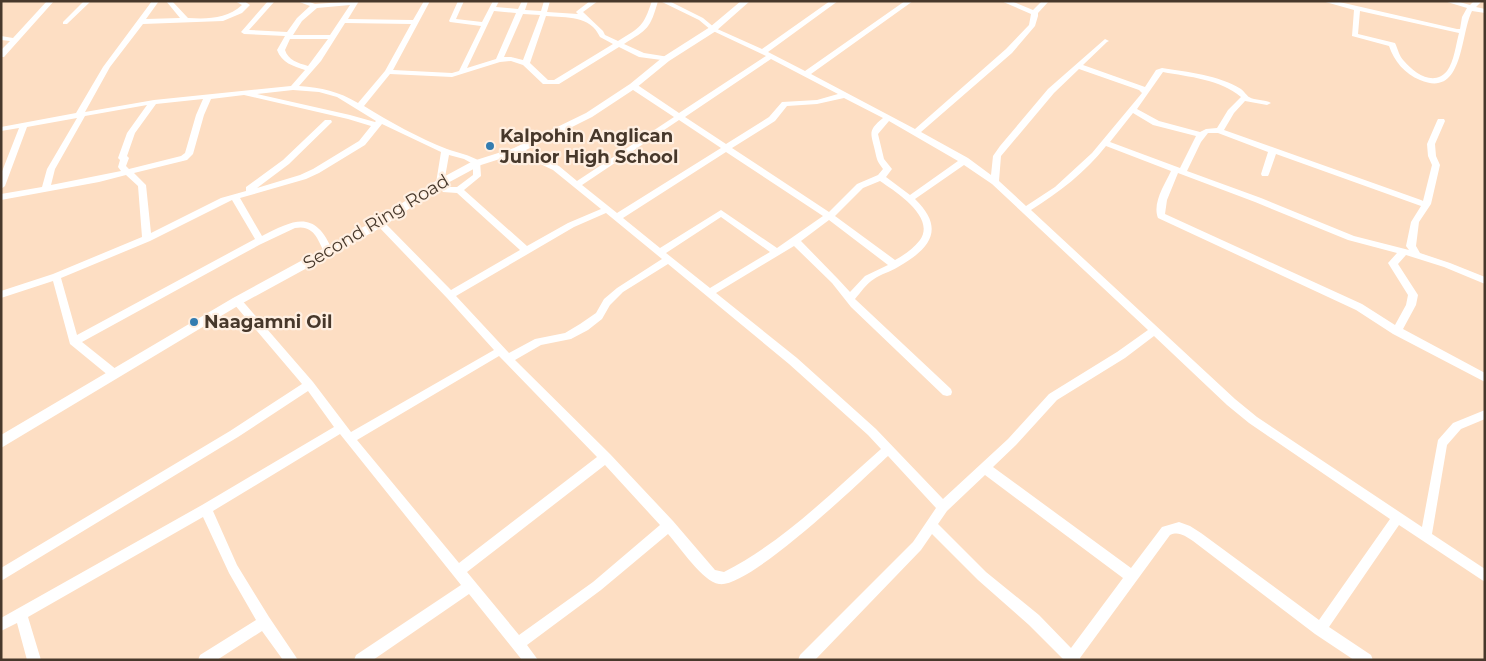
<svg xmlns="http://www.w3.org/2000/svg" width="1486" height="661" font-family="Montserrat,sans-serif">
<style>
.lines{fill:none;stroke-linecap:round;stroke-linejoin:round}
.minor{fill:#fff;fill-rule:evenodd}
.tertiary{fill:#fff;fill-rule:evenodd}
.poi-dot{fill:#337cb0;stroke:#ffefe1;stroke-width:2}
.labels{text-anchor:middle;stroke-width:4.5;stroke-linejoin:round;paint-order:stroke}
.poi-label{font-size:18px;font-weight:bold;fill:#47382b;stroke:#ffefe1;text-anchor:start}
.street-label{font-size:18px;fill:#47382b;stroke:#ffefe1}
</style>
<rect width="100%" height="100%" fill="#fddec3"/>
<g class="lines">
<!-- minor -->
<path class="minor" d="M 47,1 L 54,1 L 4,57 L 1,57 L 1,50 L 10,41 L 1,40 L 1,36 L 13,38 Z
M 84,1 L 91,1 L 67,24 L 63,24 L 63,22 Z
M 152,1 L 159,1 L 146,19 L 180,18 L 166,1 L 172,1 L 188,18 C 208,19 227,19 242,5 L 235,1 L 244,1 L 250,5 L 242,13 L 223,21 L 143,24 L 110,67 L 85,112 L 154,100 L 291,86 L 305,70 C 293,66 282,63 277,50 L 285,36 L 244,34 L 241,32 L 268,1 L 274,2 L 249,30 L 287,32 L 297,18 L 310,6 L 297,1 L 307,1 L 315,4 L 359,1 L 348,19 L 413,20 L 424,1 L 430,1 L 393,70 L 452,73 L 459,71 L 481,26 L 450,22 L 449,21 L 458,1 L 464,1 L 456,19 L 482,22 L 493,1 L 499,1 L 496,7 L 518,9 L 522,1 L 528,1 L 525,10 L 541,11 L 544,1 L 550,1 L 547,12 L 578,14 L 576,12 L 577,11 L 590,1 L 598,1 L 583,12 L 603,31 L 605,35 L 618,41 C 641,27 643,27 652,1 L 658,1 C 650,29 648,29 624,44 L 644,53 L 669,57 L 669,61 L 639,57 L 619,47 L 559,84 L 543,84 L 523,65 L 511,61 L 500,62 L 452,77 L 390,74 L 364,106 C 390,122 419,138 447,149 C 459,153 469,155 480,161 L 481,176 L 464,190 L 527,246 L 568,223 L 601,209 L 553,170 L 515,152 L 515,148 L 521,148 L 559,166 L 577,181 L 674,117 L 630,88 L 630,84 L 636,84 L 679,113 L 766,56 L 711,30 L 699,20 L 660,1 L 669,1 L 703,18 L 715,28 L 762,49 L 830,1 L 838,1 L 768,52 L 805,71 L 905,1 L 913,1 L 811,74 L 915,129 L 1006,49 L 1029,25 L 1031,14 L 1001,1 L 1011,1 L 1033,10 L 1042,1 L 1049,1 L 1038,13 L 1038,16 L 1035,26 L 1012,53 L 921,132 L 968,158 L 991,175 L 993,156 L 1000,146 L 1048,89 L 1105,39 L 1109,41 L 1107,42 L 1083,65 L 1145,87 L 1156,70 L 1162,68 C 1187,72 1219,75 1241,89 C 1244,91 1247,96 1249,97 C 1255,101 1265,99 1271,103 L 1267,105 L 1245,101 L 1234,113 L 1224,130 L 1421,200 L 1423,201 L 1432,165 L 1428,156 L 1427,144 L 1437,121 L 1438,119 L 1444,119 L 1445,121 L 1435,144 L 1436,156 L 1440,165 L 1431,204 L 1419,222 L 1416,246 L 1420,253 L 1450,263 L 1485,277 L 1485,284 L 1444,267 L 1406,255 L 1398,264 L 1418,295 L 1416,305 L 1403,329 L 1485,373 L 1485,382 L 1393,334 L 1356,310 L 1158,218 C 1152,203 1165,184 1171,171 L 1106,146 C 1085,173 1059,192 1031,210 L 1235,399 L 1257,417 L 1422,527 L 1438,440 L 1453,423 L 1485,410 L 1485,419 L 1461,429 L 1447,445 L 1432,534 L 1485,569 L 1485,582 L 1399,525 L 1329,627 L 1371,655 L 1373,660 L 1354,660 L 1315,634 L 1193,541 C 1185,536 1179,531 1170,535 L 1080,658 L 1081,660 L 1064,660 L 1029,625 L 978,580 L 932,534 L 921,550 L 815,660 L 798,660 L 800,655 L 913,542 L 936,508 L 888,456 C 862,480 749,589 719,584 C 703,582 679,546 668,534 L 601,590 L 527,645 L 538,660 L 522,660 L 469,594 L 373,660 L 354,660 L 356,655 L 461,585 L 340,434 L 213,511 L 237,565 L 269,617 L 298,660 L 283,660 L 262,631 L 217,660 L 198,660 L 200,655 L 256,620 L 229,573 L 203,517 L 28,617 L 41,660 L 27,660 L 17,623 L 1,631 L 1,618 L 202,505 L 334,427 L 308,391 L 238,437 L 1,581 L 1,568 L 230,431 L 302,384 L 234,304 L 232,301 L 234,298 L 240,298 L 313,382 L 351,432 L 494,350 L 447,298 L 377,225 L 376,223 L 377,221 L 383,221 L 451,290 L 520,250 L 457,193 L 443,192 L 436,183 L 441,152 L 382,124 L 365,145 L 319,173 L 306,179 L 240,198 L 262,236 C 296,218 316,210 333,252 L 331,254 L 325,254 C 318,240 314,224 295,228 L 259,245 L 82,342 L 117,370 L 118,373 L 117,376 L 109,376 L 70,344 L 53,281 L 1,298 L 1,291 L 53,274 L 142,237 L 138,186 L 126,175 L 99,182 L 1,200 L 1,194 L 42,187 L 47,169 L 77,118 L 27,127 L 5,186 L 1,189 L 1,174 L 19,128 L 1,131 L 1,127 L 76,113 L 103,67 ZM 350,5 L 330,35 L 293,35 L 302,21 L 317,8 ZM 494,11 L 516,13 L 496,59 L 467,68 ZM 523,14 L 540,15 L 523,60 L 511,57 L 504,57 ZM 546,16 C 567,18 590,15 600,37 L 613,44 L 554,80 L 548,80 L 530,63 ZM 345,23 L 411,24 L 385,71 L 358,103 C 338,91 322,88 299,86 L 321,61 ZM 290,39 L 328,39 L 308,66 C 298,63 288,60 285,50 ZM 771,59 L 838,94 L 817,100 L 782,102 L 769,117 L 726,144 L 685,117 ZM 1079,69 L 1139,90 L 1142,93 L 1092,153 L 1055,187 L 1026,206 L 999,181 L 1001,156 L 1054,93 ZM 1163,72 C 1189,77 1220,79 1241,97 L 1228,110 L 1217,128 L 1206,129 L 1200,132 L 1159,121 L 1137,109 ZM 293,90 L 319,92 L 337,97 L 376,121 L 375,122 L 350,115 L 257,94 ZM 244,95 L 348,119 L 371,126 L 359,141 L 313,169 L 300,175 L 257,188 L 289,164 L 332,122 L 331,120 L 325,120 L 283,160 L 246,187 L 246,191 L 221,198 L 151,233 L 146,185 L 134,173 L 187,160 L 193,154 L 204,115 L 211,99 ZM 844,98 L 883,118 C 867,131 871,133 875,151 C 877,160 877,161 883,169 L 878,175 L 857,184 L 829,212 L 732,148 L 775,121 L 787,106 L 817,104 ZM 203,99 L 196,115 L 185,153 L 181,156 L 129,169 L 126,166 L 129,158 L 127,156 L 135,133 L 156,104 ZM 147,105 L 127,133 L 118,158 L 120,160 L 118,167 L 121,171 L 51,185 L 55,169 L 85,116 ZM 1133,113 L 1153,125 L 1196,136 L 1180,168 L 1110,142 ZM 679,120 L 721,148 L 617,213 L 582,185 ZM 889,121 L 958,161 L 910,195 L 886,177 L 892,169 L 884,159 L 878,134 ZM 1208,133 L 1218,133 L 1268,152 L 1261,174 L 1262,176 L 1268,176 L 1269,174 L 1276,154 L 1421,206 L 1411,222 L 1406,246 L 1409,250 L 1354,236 L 1261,198 L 1187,171 L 1201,142 ZM 726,152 L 823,216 L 777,248 L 721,210 L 660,248 L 623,218 ZM 449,155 L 464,159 L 473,164 L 473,175 L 457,187 L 448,187 L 444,183 ZM 964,165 L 992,184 L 1148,330 L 1117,352 L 1049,394 L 1008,439 L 943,499 L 876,429 L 797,358 L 716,293 L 794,246 L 832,283 L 851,307 L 943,395 L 947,396 L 951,395 L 952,392 L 951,389 L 855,299 C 861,292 866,284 874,279 C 881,274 890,272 898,267 C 930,249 946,229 915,199 ZM 1178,173 L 1255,202 L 1348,240 L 1397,253 L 1388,263 L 1408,295 L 1406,305 L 1395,325 L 1362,304 L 1165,214 L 1167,200 ZM 880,181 C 896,192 936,217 920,240 C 913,249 904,255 895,260 L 835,216 L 863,188 ZM 232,200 L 255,239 L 77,335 L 61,278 L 150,241 ZM 606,213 L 662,259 L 617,288 L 604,299 L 596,313 L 580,324 L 565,333 L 535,339 L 509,353 L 456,296 L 574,227 ZM 721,217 L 770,252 L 710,288 L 666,253 ZM 829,220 L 888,265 L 865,276 L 850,292 L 838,279 L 801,241 ZM 668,264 L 789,364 L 868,435 L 881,449 C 831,493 783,542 724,572 L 715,570 L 673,521 L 610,454 L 515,360 L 541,345 L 571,339 L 588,330 L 602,319 L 610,305 L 623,292 ZM 1154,336 L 1227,405 L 1249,423 L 1390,519 L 1319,620 L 1201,533 L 1190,526 L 1179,522 L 1162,527 L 1131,568 L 993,467 L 1016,445 L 1057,400 L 1125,358 ZM 499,356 L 597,457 L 459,563 L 357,440 ZM 605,465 L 660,525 L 593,582 L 519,635 L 467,572 ZM 985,475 L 1123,578 L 1071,648 L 1039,615 L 986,572 L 938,524 L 947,511 Z
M 1322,1 L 1335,1 L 1457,29 L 1460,29 L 1462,17 L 1467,8 L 1444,1 L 1456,1 L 1470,5 L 1474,1 L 1482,1 L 1476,7 L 1485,9 L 1485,13 L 1472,11 C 1460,34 1464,99 1420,80 C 1405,74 1394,61 1389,46 L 1352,36 L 1354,10 ZM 1360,11 L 1459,33 C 1456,44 1454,62 1447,71 C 1434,87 1414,73 1404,61 C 1399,56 1398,49 1395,43 L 1358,34 Z"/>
<!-- tertiary -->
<path class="tertiary" d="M 741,1 L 750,1 L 716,31 L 669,61 L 636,88 L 592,117 L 522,152 L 481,165 L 444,185 L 384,226 L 241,304 L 1,448 L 1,435 L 233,298 L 376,220 L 436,181 L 473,161 L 514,148 L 586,113 L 630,84 L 663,57 L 710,27 Z"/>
</g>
<!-- markers -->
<g class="poi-dot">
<circle cx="490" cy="146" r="5"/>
<circle cx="194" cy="322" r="5"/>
</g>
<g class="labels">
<!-- poi labels -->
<g class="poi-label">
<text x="500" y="142">Kalpohin Anglican<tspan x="500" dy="21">Junior High School</tspan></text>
<text x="204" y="328">Naagamni Oil</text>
</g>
<!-- street labels -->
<g class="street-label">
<text transform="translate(376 222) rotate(-31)" y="6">Second Ring Road</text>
</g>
</g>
<!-- border -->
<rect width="1486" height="661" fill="none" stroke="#47382b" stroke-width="5"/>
</svg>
